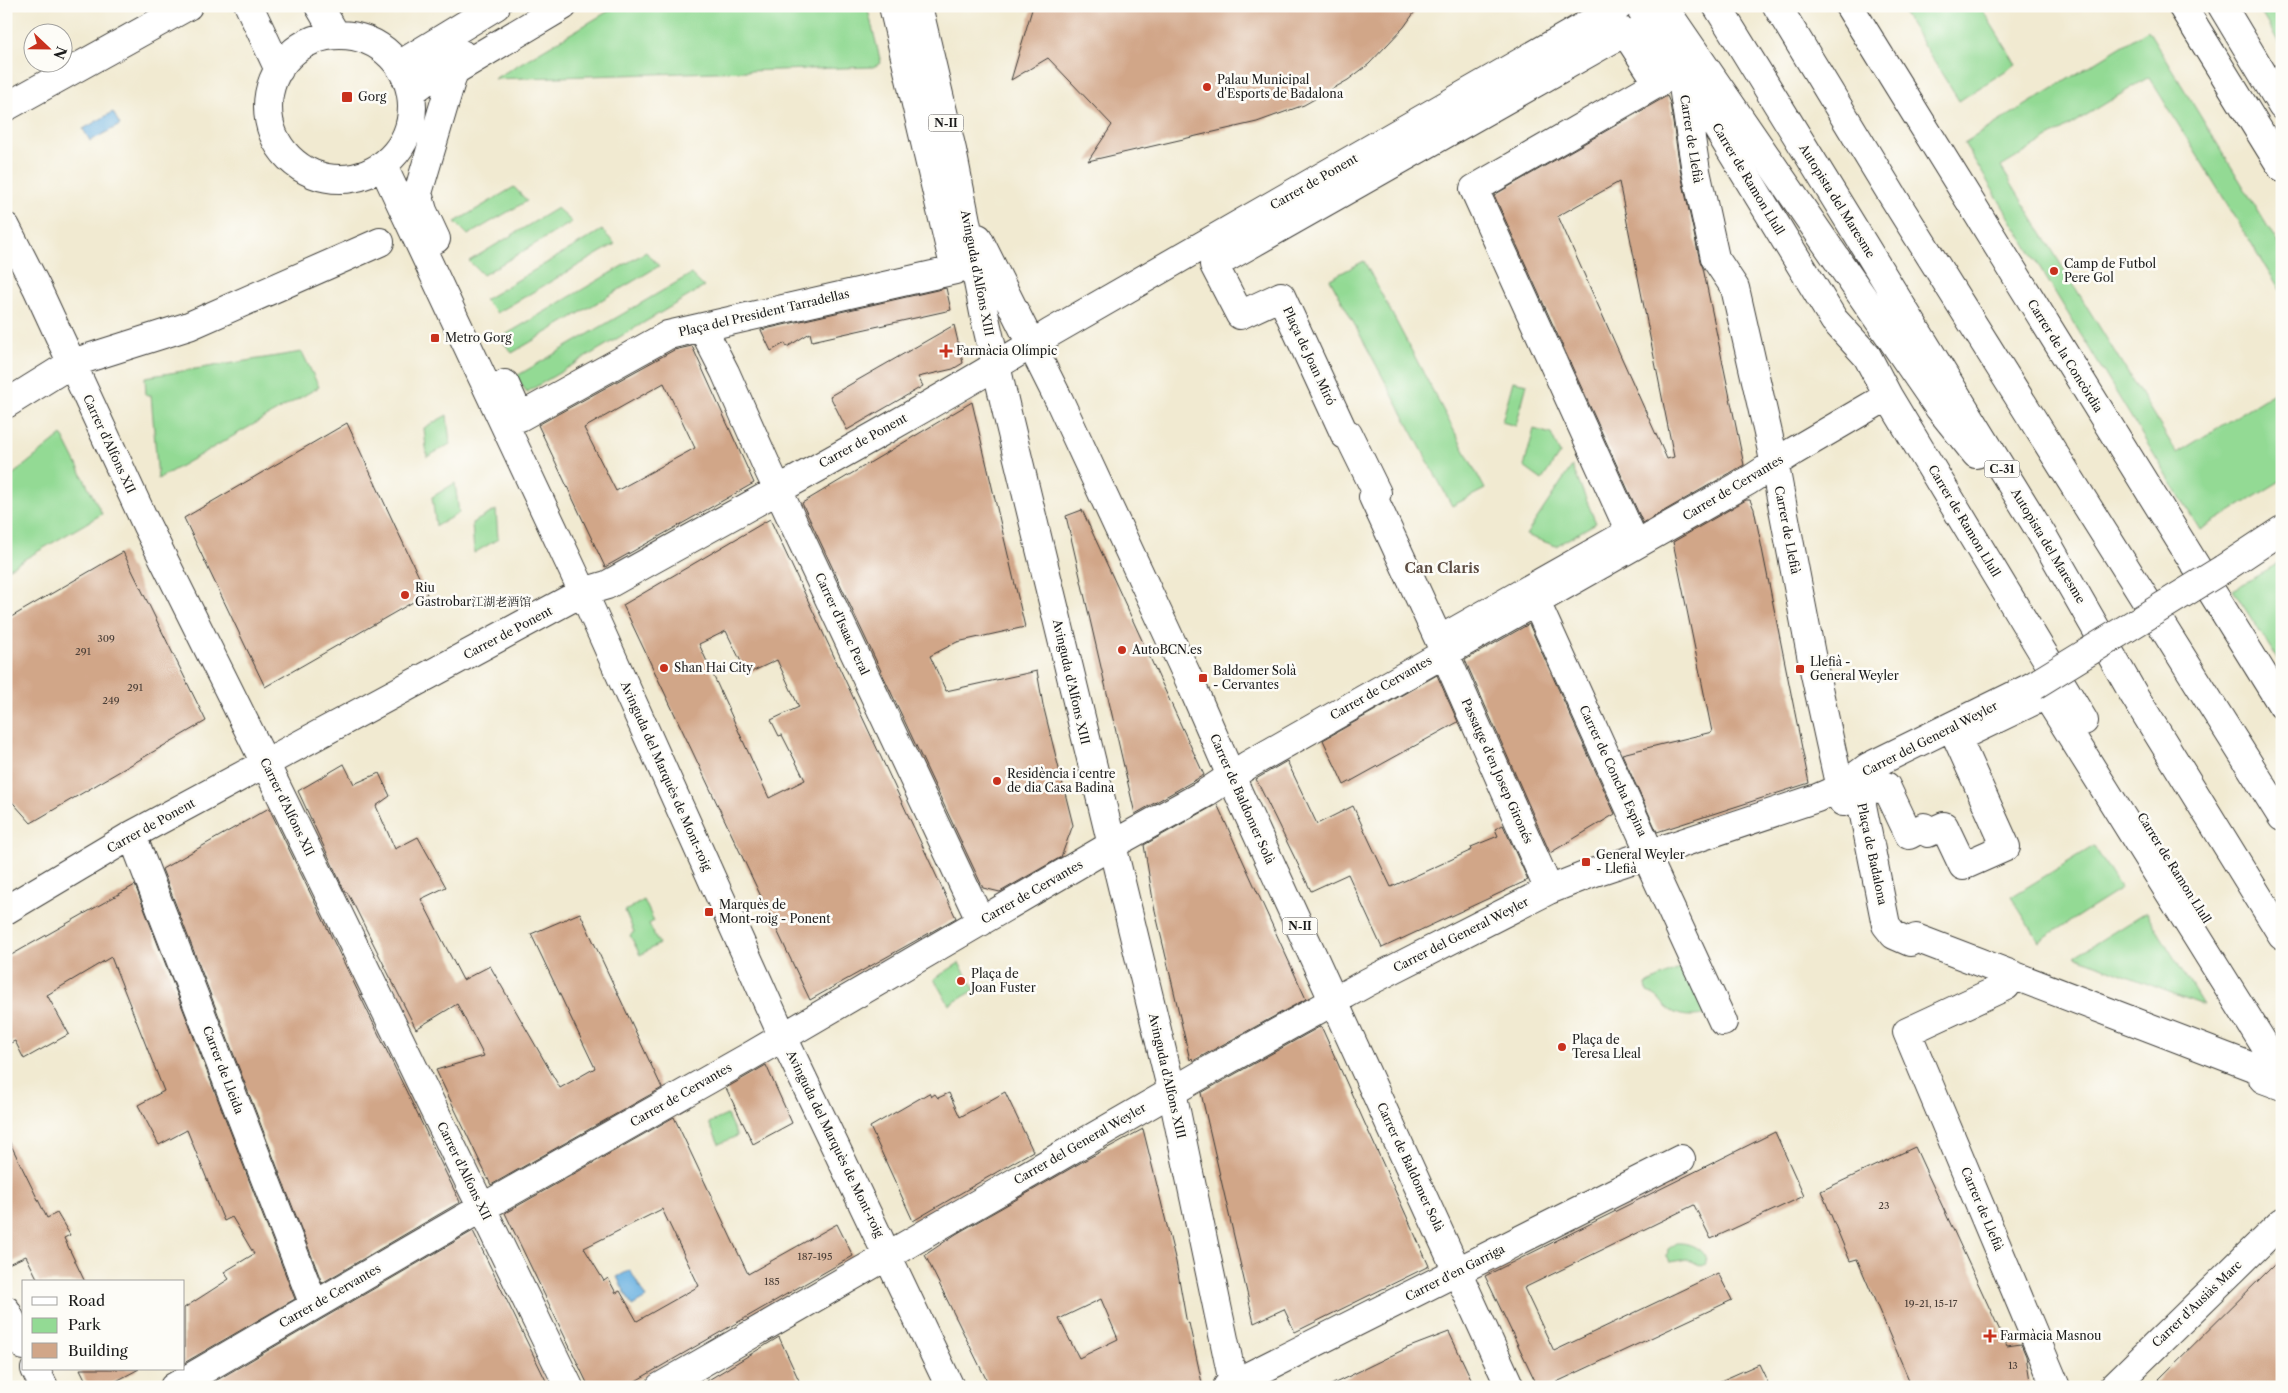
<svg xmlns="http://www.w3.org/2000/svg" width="2288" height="1393" font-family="'Libre Caslon Text','Noto Serif SC',serif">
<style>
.green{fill:#93da94;stroke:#587b58}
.water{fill:#69b1e1;stroke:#42667e}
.building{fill:#d1a688;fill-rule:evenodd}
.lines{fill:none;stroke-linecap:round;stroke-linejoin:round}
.minor-casing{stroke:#3c3b37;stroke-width:30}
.major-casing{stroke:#3c3b37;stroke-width:30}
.highway-casing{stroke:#3c3b37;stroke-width:30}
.minor{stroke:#fff;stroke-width:28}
.major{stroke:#fff;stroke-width:28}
.highway{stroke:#fff;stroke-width:28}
.minor-bridge-casing{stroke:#3c3b37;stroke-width:30;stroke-linecap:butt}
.minor-bridge{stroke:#fff;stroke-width:28}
.poi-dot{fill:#c8321e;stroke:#fdfcf7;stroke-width:2}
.labels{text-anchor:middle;stroke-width:5;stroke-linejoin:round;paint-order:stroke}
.number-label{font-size:10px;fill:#493e37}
.shield{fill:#fdfcf7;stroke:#605f5e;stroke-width:1}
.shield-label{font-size:11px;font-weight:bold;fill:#1c1c1c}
.poi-label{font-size:12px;fill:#1c1c1c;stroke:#fdfcf7;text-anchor:start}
.street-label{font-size:12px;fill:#1c1c1c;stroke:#fdfcf7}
.neighbourhood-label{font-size:14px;font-weight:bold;fill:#5b4c42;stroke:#fdfcf7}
</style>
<rect width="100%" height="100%" fill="#fdfcf7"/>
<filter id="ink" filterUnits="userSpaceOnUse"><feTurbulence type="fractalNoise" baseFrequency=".02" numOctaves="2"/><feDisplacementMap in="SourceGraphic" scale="10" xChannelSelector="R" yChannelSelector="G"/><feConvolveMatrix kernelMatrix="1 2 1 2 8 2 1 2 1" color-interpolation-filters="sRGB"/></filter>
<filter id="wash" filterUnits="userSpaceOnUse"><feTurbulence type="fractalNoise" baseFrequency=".0096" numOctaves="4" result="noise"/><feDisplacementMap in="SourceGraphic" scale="20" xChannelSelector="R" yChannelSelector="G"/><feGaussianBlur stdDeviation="1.12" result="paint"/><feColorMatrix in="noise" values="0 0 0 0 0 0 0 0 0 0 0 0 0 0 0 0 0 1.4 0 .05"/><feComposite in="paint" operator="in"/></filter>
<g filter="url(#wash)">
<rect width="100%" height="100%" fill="#f1ead1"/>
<!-- green -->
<path class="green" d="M 617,6 L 867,6 L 881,63 L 873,67 L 494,79 Z
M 1899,6 L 1980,6 L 2016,64 L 1959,101 Z
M 2257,6 L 2282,6 L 2282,48 Z
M 2148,30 L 2282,250 L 2282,293 L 2149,77 L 2001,167 L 2177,453 L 2282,388 L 2282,480 L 2200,530 L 1964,143 Z
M 514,187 L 527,201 L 468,235 L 455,222 Z
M 557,208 L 572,222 L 483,275 L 469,261 Z
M 602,230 L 615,244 L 497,313 L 484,300 Z
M 646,252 L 659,266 L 512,353 L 500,338 Z
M 1364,261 L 1485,489 L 1452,506 L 1330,279 Z
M 691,274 L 704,287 L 527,392 L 515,377 Z
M 302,352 L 319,387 L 158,479 L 151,395 L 146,395 L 145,377 Z
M 1513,381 L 1527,384 L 1516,426 L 1502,422 Z
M 447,415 L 450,444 L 427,457 L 424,428 Z
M 1534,429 L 1551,434 L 1560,453 L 1542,480 L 1524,467 Z
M 62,435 L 102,514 L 6,570 L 6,480 Z
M 1572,466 L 1596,523 L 1556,546 L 1526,535 Z
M 455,483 L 459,513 L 436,526 L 432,497 Z
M 496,510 L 498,539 L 474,553 L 472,523 Z
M 2282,561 L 2282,666 L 2233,590 Z
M 2094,846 L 2121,889 L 2039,941 L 2011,897 Z
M 644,900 L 654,921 L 649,924 L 659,944 L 640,955 L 630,935 L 634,932 L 625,911 Z
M 2146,912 L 2203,1005 L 2075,956 Z
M 959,963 L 975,990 L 949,1005 L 934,979 Z
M 1687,965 L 1709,1014 C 1694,1017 1678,1018 1666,1007 C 1658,999 1659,996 1647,992 L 1646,984 Z
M 727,1115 L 737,1136 L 719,1144 L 709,1123 Z
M 1677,1243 C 1689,1242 1707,1250 1706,1264 L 1702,1266 L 1687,1259 L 1670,1262 L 1667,1257 L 1668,1249 Z"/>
<!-- water -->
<path class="water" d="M 113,112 L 120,125 L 90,141 L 83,129 Z
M 630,1270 L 646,1298 L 632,1306 L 617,1277 Z"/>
<g id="blocks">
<!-- building -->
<path class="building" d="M 1033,6 L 1419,6 L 1404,27 L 1369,64 L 1348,80 L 1304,105 L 1257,122 L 1088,161 L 1112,125 L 1048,58 L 1011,80 Z
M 1667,96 L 1670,103 L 1681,174 L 1700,261 L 1703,268 L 1744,465 L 1643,523 L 1494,195 ZM 1619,182 L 1674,457 L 1667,459 L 1558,216 Z
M 946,288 L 951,310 L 812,341 L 810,333 L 787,347 L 785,343 L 771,351 L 761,330 Z
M 954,325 L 963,363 L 953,369 L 918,377 L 923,386 L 847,430 L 830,396 Z
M 692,346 L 754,483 L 605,567 L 538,425 L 674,350 ZM 664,383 L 695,448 L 616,491 L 584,428 Z
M 972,402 L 1025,627 L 957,642 L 930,656 L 946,691 L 1037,671 L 1043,705 L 1073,825 L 1061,857 L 1000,892 L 983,888 L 802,503 Z
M 347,423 L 427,594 L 265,687 L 184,518 Z
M 1746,500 L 1750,500 L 1754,509 L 1809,783 L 1657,832 L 1622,754 L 1712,732 L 1673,542 Z
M 1082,510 L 1204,775 L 1135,814 L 1066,516 Z
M 770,519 L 956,918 L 810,1000 L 623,605 ZM 726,631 L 747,674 L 777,660 L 799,707 L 771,720 L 779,736 L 782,735 L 805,780 L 769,798 L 699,644 Z
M 123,552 L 206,721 L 31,823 L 6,795 L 6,620 Z
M 1529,624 L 1615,814 L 1550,853 L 1465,660 Z
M 1437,675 L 1458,722 L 1344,785 L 1323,740 Z
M 1287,761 L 1317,824 L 1353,806 L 1391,887 L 1472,850 L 1471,847 L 1498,836 L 1495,829 L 1503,825 L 1528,880 L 1382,948 L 1348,874 L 1311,891 L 1256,779 Z
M 344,764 L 354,784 L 379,773 L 390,796 L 376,806 L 395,849 L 418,837 L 446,887 L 421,899 L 463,980 L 490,966 L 560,1088 L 595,1068 L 531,934 L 580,913 L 662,1088 L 491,1185 L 436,1070 L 484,1056 L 457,1004 L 416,1029 L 355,907 L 347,892 L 345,892 L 298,791 Z
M 1217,804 L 1306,999 L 1193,1061 L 1192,1058 L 1190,1060 L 1154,906 L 1144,845 Z
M 269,808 L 460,1202 L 322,1283 L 162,869 Z
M 135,885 L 295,1299 L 184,1363 L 184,1308 L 229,1279 L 224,1272 L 254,1254 L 232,1217 L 224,1221 L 187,1130 L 159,1145 L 138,1105 L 164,1091 L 111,957 L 47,995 L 69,1034 L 24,1059 L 15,1041 L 6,1045 L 6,958 Z
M 1321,1026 L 1429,1266 L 1295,1332 L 1284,1309 L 1254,1323 L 1201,1093 Z
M 766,1065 L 792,1123 L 753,1144 L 726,1088 Z
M 1005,1092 L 1033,1151 L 913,1221 L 870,1127 L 929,1093 L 931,1097 L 935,1094 L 938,1098 L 949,1093 L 960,1117 Z
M 674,1117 L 748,1274 L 837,1224 L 853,1256 L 625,1387 L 589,1387 L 505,1213 ZM 662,1209 L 699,1286 L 637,1321 L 620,1291 L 616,1293 L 608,1278 L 604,1281 L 584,1248 Z
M 1143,1129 L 1176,1262 L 1187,1324 L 1189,1323 L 1202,1383 L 1194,1387 L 990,1387 L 925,1255 L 956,1234 L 1087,1159 ZM 1101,1299 L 1118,1339 L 1079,1358 L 1059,1319 Z
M 1775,1132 L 1804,1196 L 1711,1239 L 1694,1205 L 1524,1288 L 1554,1351 L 1718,1273 L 1732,1300 L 1546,1387 L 1538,1387 L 1485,1276 Z
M 6,1135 L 47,1218 L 57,1213 L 70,1235 L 64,1238 L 85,1282 L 39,1282 L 26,1256 L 6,1265 Z
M 1915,1147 L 2007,1346 L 2021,1344 L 2026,1356 L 2031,1387 L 1912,1387 L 1857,1259 L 1850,1261 L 1821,1191 Z
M 473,1231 L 549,1387 L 205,1387 Z
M 2282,1257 L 2282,1387 L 2151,1387 Z
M 1449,1332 L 1475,1387 L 1327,1387 L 1407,1348 Z
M 779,1337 L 802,1387 L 697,1387 Z
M 1759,1364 L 1770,1387 L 1707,1387 Z
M 80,1369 L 139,1369 L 105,1387 L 89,1387 Z"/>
</g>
</g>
<g filter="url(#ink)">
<use href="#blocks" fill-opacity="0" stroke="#3c3b37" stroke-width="1"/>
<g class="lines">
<defs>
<path id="minor" d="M 249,6 L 279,70
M 319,6 L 336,35
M 1639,6 L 1680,67 L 1834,320 L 1867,356 L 1888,396 L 2084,721
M 1849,6 L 2282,705
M 2182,6 L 2282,168
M 2222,6 L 2282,106
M 1625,32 L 1658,83 L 1474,189 L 1630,532 L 1439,640 L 1373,497 L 1377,493 L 1348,434 L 1345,435 L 1281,296 L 1240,315 L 1214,265 Z
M268 107a72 72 0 1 1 144 0a72 72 0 1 1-144 0Z
M 399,65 L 496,6
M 1680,67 L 1696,171 L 1715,258 L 1735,288 L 1772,451 L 1813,665 L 1843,802
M 411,92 L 462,54
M 6,107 L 188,6
M 383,166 L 583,592 L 783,1037 L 950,1387
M 6,227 L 37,288 L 146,524 L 265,763 L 569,1387
M 436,239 L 423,211 L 418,193 L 454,71 L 563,6
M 702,327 L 725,372 L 769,471 L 981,922
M 505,384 L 520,417 L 668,335 L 955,270 L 893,6
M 6,404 L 72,363 L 189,326 L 380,242
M 2223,569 L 2282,530
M 1536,602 L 1650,853 L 1651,866 L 1723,1022
M 1444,652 L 1549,890
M 132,835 L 314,1305
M 6,910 L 132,835 L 583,592 L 607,585 C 755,502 905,422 1050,333 L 1619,6
M 2006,986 L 1907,1032 L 2056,1387
M 2282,1073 L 2046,695 L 1957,738 L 2006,847 L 1963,866 L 1944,826 L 1928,833 L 1924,827 L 1909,835 L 1886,786 L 1879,789 L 1874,776 C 1865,781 1860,784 1860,795 L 1886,925 L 1894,935 L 1910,942 L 1916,938 L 2263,1071 L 2263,1079 L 2282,1086
M 6,1310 L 24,1346
M 35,1369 L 44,1387
M 174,1387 L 466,1217 L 752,1055 L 1110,846 L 1204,794 L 1248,765 L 1748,481 L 1794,451 L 1888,396
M 660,1387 L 1206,1072 L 1368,982 L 1549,890 L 1592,873 L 1817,798 L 1840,788 L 1868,767 L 2033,686
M 1227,1387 L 1681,1159
M 2113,1387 L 2282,1222"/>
<path id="major" d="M 918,6 L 952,150 L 985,318 L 1007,413 L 1172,1092 L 1234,1387
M 978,238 L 1059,400 L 1191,684 L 1238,792 L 1510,1387"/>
<path id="highway" d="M 1663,6 L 1939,408 L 1976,454
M 1717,6 L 2043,536 L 2134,695 L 2282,935
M 1777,6 L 1892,195 L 2282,817"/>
</defs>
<!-- minor casing -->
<use href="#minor" class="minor-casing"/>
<!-- major casing -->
<use href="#major" class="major-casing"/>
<!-- highway casing -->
<use href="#highway" class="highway-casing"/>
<!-- minor -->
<use href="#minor" class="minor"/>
<!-- major -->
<use href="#major" class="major"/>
<!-- highway -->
<use href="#highway" class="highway"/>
<defs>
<path id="minor-bridge" d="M 2033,686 L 2223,569"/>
</defs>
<!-- minor-bridge casing -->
<use href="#minor-bridge" class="minor-bridge-casing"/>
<!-- minor-bridge -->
<use href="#minor-bridge" class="minor-bridge"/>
</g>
</g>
<!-- markers -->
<g class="poi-dot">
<circle cx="1207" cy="87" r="5"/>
<rect x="341" y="91" width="12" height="12" rx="2.5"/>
<circle cx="2054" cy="271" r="5"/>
<rect x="430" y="333" width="10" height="10" rx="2.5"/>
<path d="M943.5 343.5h5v5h5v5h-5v5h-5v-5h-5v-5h5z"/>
<circle cx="405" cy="595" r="5"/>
<circle cx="1122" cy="650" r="5"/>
<circle cx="664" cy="668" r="5"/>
<rect x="1795" y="664" width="10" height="10" rx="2.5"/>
<rect x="1198" y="673" width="10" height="10" rx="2.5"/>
<circle cx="997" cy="781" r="5"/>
<rect x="1581" y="857" width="10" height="10" rx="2.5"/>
<rect x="704" y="907" width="10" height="10" rx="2.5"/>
<circle cx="961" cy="981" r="5"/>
<circle cx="1562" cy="1047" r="5"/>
<path d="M1987.5 1328.5h5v5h5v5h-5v5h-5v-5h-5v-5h5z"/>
</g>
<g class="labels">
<!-- number labels -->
<g class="number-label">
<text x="106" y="642">309</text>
<text x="83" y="655">291</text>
<text x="135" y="691">291</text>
<text x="111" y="704">249</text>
<text x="1884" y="1209">23</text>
<text x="815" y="1260">187-195</text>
<text x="772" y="1285">185</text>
<text x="1931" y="1307">19-21, 15-17</text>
<text x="2013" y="1369">13</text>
</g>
<!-- shield labels -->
<g class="shield">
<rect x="928.5" y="114.5" width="35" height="17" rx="4"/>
<rect x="1984.5" y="460.5" width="35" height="17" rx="4"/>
<rect x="1282.5" y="917.5" width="35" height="17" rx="4"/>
</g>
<g class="shield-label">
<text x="946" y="127">N-II</text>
<text x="2002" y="473">C-31</text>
<text x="1300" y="930">N-II</text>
</g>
<!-- poi labels -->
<g class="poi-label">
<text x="1217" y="84">Palau Municipal<tspan x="1217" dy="14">d'Esports de Badalona</tspan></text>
<text x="358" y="101">Gorg</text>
<text x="2064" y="268">Camp de Futbol<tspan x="2064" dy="14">Pere Gol</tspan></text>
<text x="445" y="342">Metro Gorg</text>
<text x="956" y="355">Farmàcia Olímpic</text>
<text x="415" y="592">Riu<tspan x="415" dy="14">Gastrobar江湖老酒馆</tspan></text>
<text x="1132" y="654">AutoBCN.es</text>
<text x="1810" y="666">Llefià -<tspan x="1810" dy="14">General Weyler</tspan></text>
<text x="674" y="672">Shan Hai City</text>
<text x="1213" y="675">Baldomer Solà<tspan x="1213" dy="14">- Cervantes</tspan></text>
<text x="1007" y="778">Residència i centre<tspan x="1007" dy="14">de dia Casa Badina</tspan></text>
<text x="1596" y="859">General Weyler<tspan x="1596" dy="14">- Llefià</tspan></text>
<text x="719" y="909">Marquès de<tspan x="719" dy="14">Mont-roig - Ponent</tspan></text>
<text x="971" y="978">Plaça de<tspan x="971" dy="14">Joan Fuster</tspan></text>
<text x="1572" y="1044">Plaça de<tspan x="1572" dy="14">Teresa Lleal</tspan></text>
<text x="2000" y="1340">Farmàcia Masnou</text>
</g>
<!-- street labels -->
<g class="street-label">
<text transform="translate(1691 139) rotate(81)" y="4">Carrer de Llefià</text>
<text transform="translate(1748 179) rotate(59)" y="4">Carrer de Ramon Llull</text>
<text transform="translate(1314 182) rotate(-30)" y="4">Carrer de Ponent</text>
<text transform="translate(1837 201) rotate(58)" y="4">Autopista del Maresme</text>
<text transform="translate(977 273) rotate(79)" y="4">Avinguda d'Alfons XIII</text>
<text transform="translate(764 313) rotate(-13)" y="4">Plaça del President Tarradellas</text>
<text transform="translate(1309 356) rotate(65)" y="4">Plaça de Joan Miró</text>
<text transform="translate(2065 356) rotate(58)" y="4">Carrer de la Concòrdia</text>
<text transform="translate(863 441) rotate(-29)" y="4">Carrer de Ponent</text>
<text transform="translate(109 444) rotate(65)" y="4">Carrer d'Alfons XII</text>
<text transform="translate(1733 488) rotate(-31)" y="4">Carrer de Cervantes</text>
<text transform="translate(1964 521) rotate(59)" y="4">Carrer de Ramon Llull</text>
<text transform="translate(1787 530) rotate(79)" y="4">Carrer de Llefià</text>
<text transform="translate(2048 546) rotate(59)" y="4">Autopista del Maresme</text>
<text transform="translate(842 624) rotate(65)" y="4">Carrer d'Isaac Peral</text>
<text transform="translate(508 633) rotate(-28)" y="4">Carrer de Ponent</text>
<text transform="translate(1071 682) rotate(77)" y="4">Avinguda d'Alfons XIII</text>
<text transform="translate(1381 688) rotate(-30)" y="4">Carrer de Cervantes</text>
<text transform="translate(1930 739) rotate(-27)" y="4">Carrer del General Weyler</text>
<text transform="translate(1497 771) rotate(66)" y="4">Passatge d'en Josep Gironés</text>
<text transform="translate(1613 771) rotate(65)" y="4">Carrer de Concha Espina</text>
<text transform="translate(666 776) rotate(66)" y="4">Avinguda del Marquès de Mont-roig</text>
<text transform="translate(1242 799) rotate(66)" y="4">Carrer de Baldomer Solà</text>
<text transform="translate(287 807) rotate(64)" y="4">Carrer d'Alfons XII</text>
<text transform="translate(151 826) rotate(-29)" y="4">Carrer de Ponent</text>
<text transform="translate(1872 854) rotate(78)" y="4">Plaça de Badalona</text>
<text transform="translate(2174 868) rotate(58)" y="4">Carrer de Ramon Llull</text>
<text transform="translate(1032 892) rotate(-30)" y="4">Carrer de Cervantes</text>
<text transform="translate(1461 935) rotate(-27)" y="4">Carrer del General Weyler</text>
<text transform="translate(223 1070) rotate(69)" y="4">Carrer de Lleida</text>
<text transform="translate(1167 1076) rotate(77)" y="4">Avinguda d'Alfons XIII</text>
<text transform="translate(681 1095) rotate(-30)" y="4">Carrer de Cervantes</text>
<text transform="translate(835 1144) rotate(64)" y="4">Avinguda del Marquès de Mont-roig</text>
<text transform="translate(1080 1144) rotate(-30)" y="4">Carrer del General Weyler</text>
<text transform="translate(1410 1167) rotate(65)" y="4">Carrer de Baldomer Solà</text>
<text transform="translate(464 1171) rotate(64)" y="4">Carrer d'Alfons XII</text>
<text transform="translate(1982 1209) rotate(67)" y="4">Carrer de Llefià</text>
<text transform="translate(1455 1273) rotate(-27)" y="4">Carrer d'en Garriga</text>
<text transform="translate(330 1296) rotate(-30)" y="4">Carrer de Cervantes</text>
<text transform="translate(2197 1304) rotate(-44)" y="4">Carrer d'Ausiàs Marc</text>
</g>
<!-- neighbourhood labels -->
<g class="neighbourhood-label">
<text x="1442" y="573">Can Claris</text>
</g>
</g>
<!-- margin -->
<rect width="2288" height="1393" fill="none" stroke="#fdfcf7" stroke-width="25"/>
<!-- legend -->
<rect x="22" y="1280" width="162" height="90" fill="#fdfcf7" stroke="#a3a29f"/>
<rect x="32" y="1297" width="25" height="8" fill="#ffffff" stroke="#a3a29f"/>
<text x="68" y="1306" font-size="15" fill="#1c1c1c">Road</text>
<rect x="32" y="1318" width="25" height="15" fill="#93da94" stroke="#a3a29f"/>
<text x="68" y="1330" font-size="15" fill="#1c1c1c">Park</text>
<rect x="32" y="1343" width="25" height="15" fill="#d1a688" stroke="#a3a29f"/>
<text x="68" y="1356" font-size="15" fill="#1c1c1c">Building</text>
<!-- north arrow -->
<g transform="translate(48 48) rotate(112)"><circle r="24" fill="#fdfcf7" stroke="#a3a29f"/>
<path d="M0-4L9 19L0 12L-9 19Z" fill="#c8321e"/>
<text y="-8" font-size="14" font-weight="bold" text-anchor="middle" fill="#1c1c1c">N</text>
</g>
</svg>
